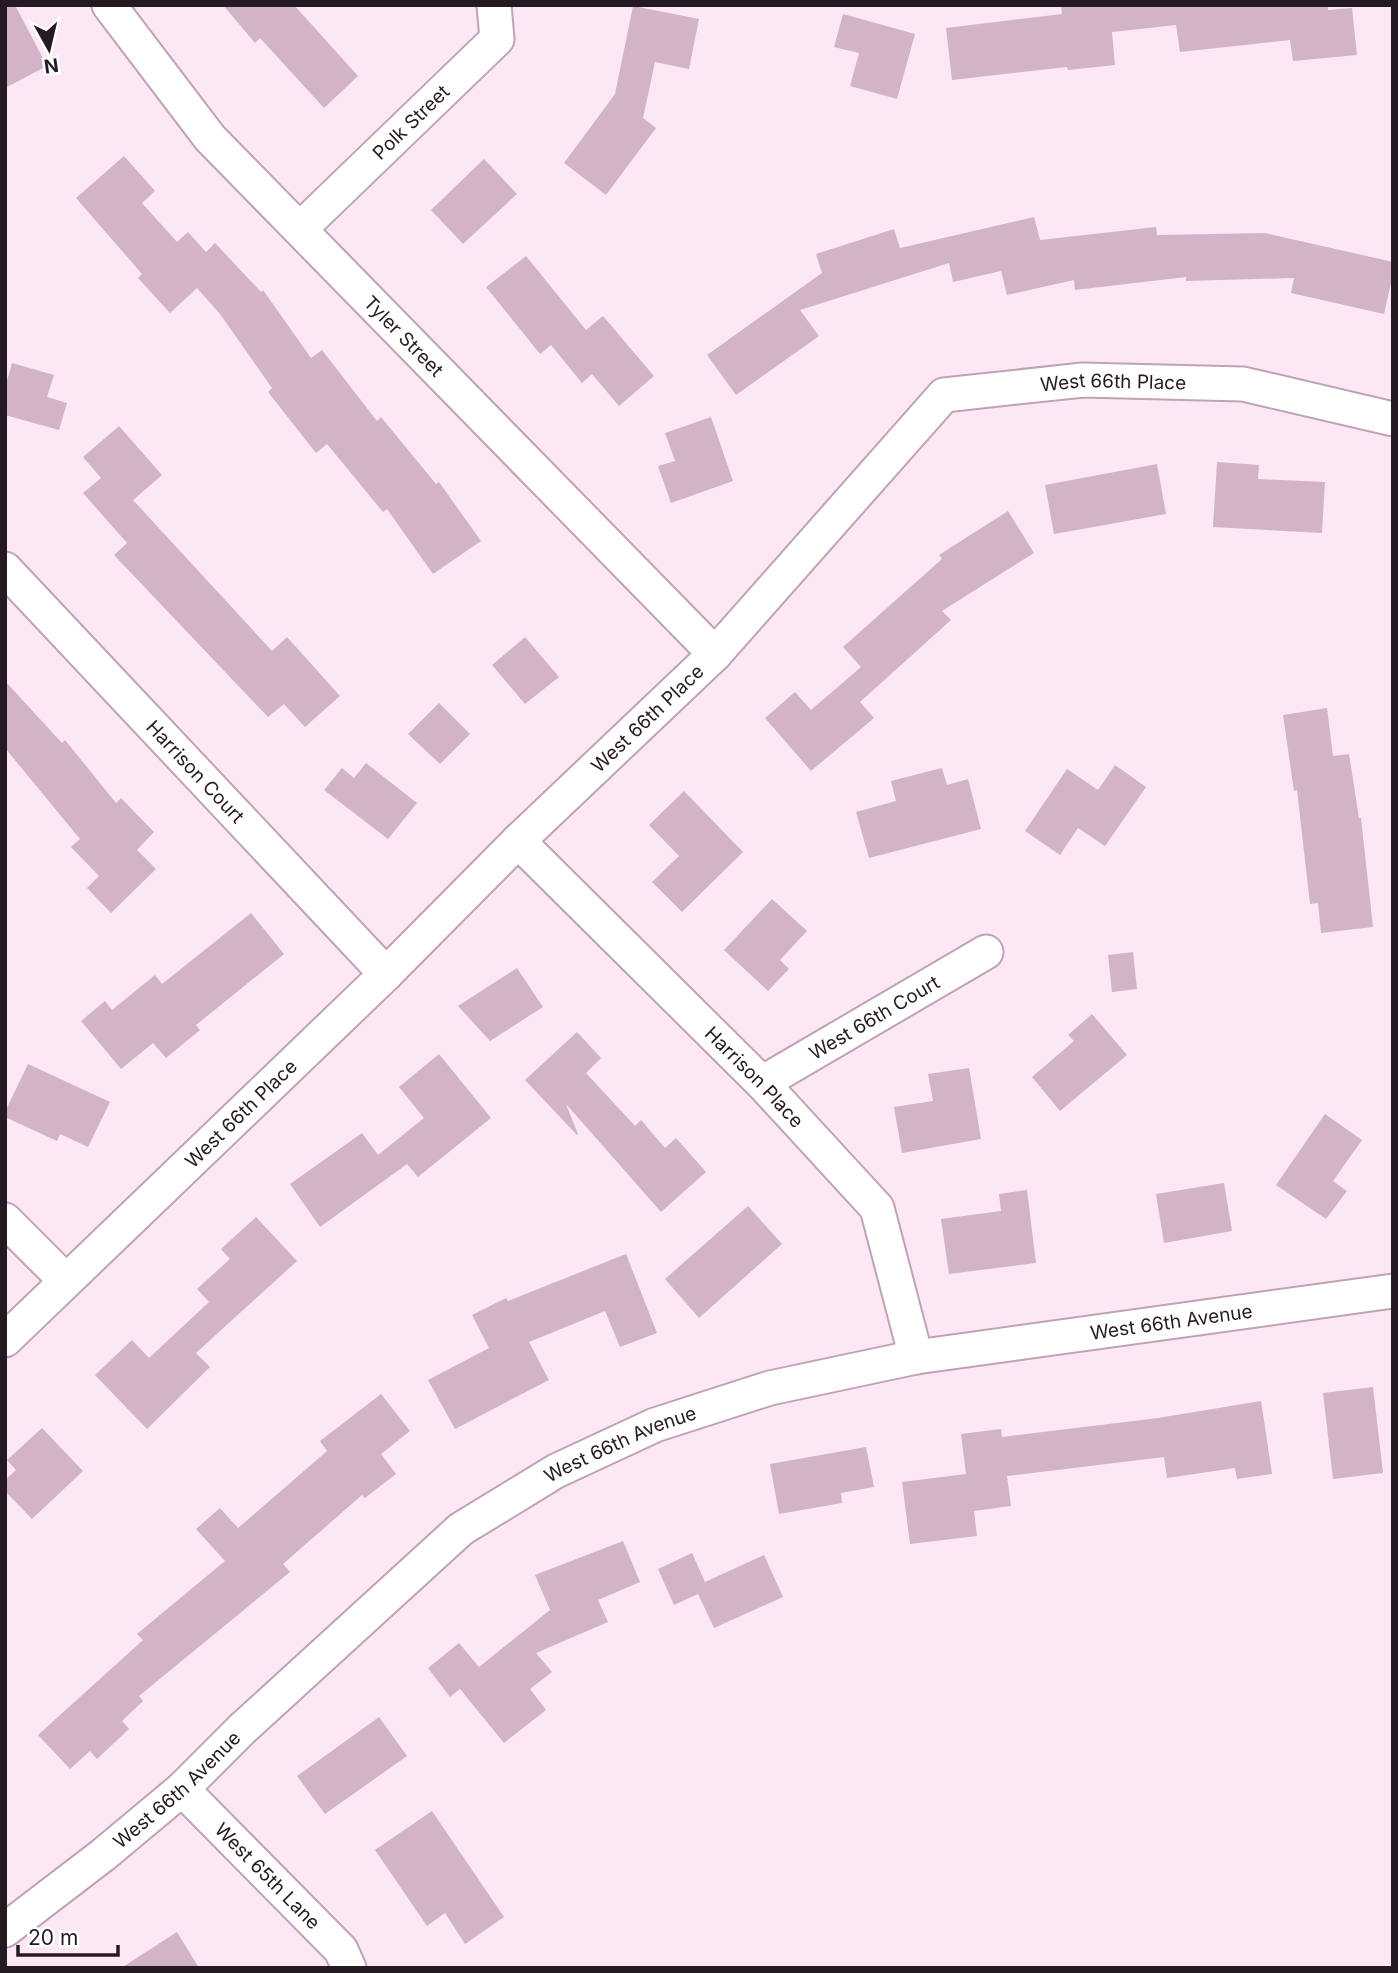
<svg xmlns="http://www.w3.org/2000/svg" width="1398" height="1973" font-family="Inter,sans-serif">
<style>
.building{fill:#d2b3c7}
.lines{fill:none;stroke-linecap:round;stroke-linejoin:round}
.minor-casing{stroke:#c0a2b5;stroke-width:37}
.minor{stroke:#fff;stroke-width:33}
.labels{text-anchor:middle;stroke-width:6;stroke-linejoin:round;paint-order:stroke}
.street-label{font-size:19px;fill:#261a22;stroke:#fff}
</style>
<rect width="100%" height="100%" fill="#fce8f4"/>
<!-- building -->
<path class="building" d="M 5,5 L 15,5 L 47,66 L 5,88 Z
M 223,5 L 294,5 L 358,76 L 324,108 L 260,38 L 255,43 Z
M 1061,5 L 1328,5 L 1328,10 L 1352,8 L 1357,55 L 1293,61 L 1290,40 L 1180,52 L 1176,25 L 1112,32 L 1115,65 L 1068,70 L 1067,67 L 952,80 L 946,28 L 1062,14 Z
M 633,6 L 699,19 L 689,69 L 655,62 L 643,118 L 656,128 L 606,195 L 564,163 L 615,94 Z
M 843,14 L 915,34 L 897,99 L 850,86 L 859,53 L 834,47 Z
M 124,156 L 155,191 L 142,203 L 177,242 L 188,232 L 206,252 L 215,243 L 261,292 L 263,290 L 311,358 L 322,350 L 377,421 L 381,417 L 436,484 L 439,482 L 481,541 L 433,574 L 387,509 L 383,512 L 327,444 L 316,453 L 268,392 L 272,388 L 220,314 L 197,288 L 170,313 L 138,278 L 142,274 L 76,198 Z
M 484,159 L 517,194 L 463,244 L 431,210 Z
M 1034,217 L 1040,240 L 1156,227 L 1157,235 L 1265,233 L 1393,262 L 1393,274 L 1384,314 L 1291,293 L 1294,278 L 1186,281 L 1186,277 L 1075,290 L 1074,280 L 1007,295 L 1001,271 L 953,282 L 949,263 L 800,310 L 819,336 L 736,395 L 707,355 L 822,273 L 816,254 L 894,229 L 900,248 Z
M 526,256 L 586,330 L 603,316 L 654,376 L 619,406 L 592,374 L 582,383 L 551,345 L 540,354 L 486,287 Z
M 12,363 L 54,375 L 47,397 L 67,403 L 59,430 L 5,415 L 5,388 Z
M 711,417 L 733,481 L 671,503 L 658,466 L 675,461 L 665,433 Z
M 119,426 L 162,475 L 133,500 L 272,651 L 287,637 L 340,696 L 305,727 L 284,704 L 268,717 L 114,555 L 127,543 L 83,493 L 101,478 L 83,457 Z
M 1217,462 L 1259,465 L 1258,479 L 1325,482 L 1322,533 L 1213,527 Z
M 1157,464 L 1166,514 L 1054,534 L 1045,485 Z
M 1008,511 L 1034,553 L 942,611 L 951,620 L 860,702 L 874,718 L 811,771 L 765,718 L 795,692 L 811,710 L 861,667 L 843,647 L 942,559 L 939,555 Z
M 525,637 L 559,677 L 525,704 L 492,665 Z
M 5,681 L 62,743 L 65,740 L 116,803 L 121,798 L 154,832 L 137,850 L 156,869 L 111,913 L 87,888 L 99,876 L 71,847 L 80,839 L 5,748 Z
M 439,703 L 470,734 L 440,764 L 408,734 Z
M 1327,708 L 1333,756 L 1349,754 L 1359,818 L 1361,818 L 1373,927 L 1321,933 L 1318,903 L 1310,904 L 1297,790 L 1294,791 L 1283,715 Z
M 366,763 L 417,803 L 388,839 L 324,790 L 342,768 L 354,778 Z
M 1115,765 L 1146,787 L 1105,846 L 1078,828 L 1060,855 L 1025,831 L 1067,769 L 1098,790 Z
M 942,768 L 947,785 L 968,779 L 981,829 L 869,858 L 856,812 L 896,801 L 891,781 Z
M 684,791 L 743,852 L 682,912 L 652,882 L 679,856 L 649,825 Z
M 772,899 L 807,931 L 780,960 L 789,969 L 768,991 L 724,950 Z
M 251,913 L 284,954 L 196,1025 L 200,1030 L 166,1058 L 153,1043 L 121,1069 L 81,1021 L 105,1001 L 112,1010 L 155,975 L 162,984 Z
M 1133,952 L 1137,989 L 1112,992 L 1108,955 Z
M 517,968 L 543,1007 L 490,1041 L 458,1006 Z
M 1092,1014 L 1127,1055 L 1060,1111 L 1032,1077 L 1074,1041 L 1068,1035 Z
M 577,1032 L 601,1058 L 586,1073 L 635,1126 L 641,1120 L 665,1148 L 676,1138 L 706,1172 L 661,1212 L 566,1104 L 578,1134 L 577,1135 L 525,1080 Z
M 439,1054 L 491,1118 L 418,1177 L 407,1164 L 320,1227 L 290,1184 L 362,1133 L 378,1155 L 424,1118 L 399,1087 Z
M 28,1064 L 110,1102 L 88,1147 L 60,1134 L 57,1141 L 5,1117 L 5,1112 Z
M 969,1068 L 981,1139 L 902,1153 L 894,1107 L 933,1101 L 928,1074 Z
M 1325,1114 L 1362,1140 L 1333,1181 L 1347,1191 L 1326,1219 L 1276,1185 Z
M 1224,1183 L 1232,1231 L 1164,1243 L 1156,1194 Z
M 1027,1190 L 1036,1263 L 949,1274 L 941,1219 L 1001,1211 L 999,1194 Z
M 748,1206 L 782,1244 L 699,1318 L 665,1279 Z
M 256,1217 L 297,1261 L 196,1353 L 210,1367 L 147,1429 L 95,1375 L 132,1340 L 149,1358 L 209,1302 L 197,1289 L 230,1259 L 221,1249 Z
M 626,1254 L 657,1333 L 620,1347 L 605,1311 L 529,1342 L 549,1380 L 455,1429 L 428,1380 L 489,1348 L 472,1315 L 506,1298 L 508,1301 Z
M 1373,1387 L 1383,1473 L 1333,1479 L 1323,1393 Z
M 381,1394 L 410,1431 L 381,1454 L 396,1474 L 365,1498 L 362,1495 L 283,1564 L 290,1572 L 139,1696 L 143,1701 L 122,1721 L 129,1729 L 97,1759 L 90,1751 L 70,1769 L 38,1735 L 143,1640 L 137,1634 L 225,1561 L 196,1529 L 220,1508 L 238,1528 L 327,1451 L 320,1441 Z
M 1261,1401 L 1272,1474 L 1237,1479 L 1235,1468 L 1167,1478 L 1164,1457 L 1007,1476 L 1011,1506 L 974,1511 L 977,1536 L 910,1544 L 902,1482 L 966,1474 L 961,1434 L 1001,1429 L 1002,1437 L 1158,1418 Z
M 42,1428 L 83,1471 L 32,1519 L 5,1491 L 5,1480 L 16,1470 L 7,1460 Z
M 866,1447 L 874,1487 L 841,1493 L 842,1503 L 779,1514 L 770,1464 Z
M 623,1541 L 640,1582 L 598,1600 L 608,1622 L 536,1653 L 552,1672 L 530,1689 L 546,1710 L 504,1743 L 460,1689 L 450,1697 L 428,1668 L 459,1643 L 479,1667 L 550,1610 L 535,1575 Z
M 692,1553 L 705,1582 L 764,1555 L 783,1597 L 714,1628 L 698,1594 L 674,1605 L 658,1569 Z
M 379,1717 L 407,1756 L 325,1814 L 297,1776 Z
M 432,1811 L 504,1917 L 465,1944 L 445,1913 L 427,1926 L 375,1850 Z
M 177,1932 L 199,1968 L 121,1968 Z"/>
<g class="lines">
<defs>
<g id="minor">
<path id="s1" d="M 109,5 L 210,138 L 715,654"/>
<path id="s2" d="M 300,229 L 497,39 L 494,5"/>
<path id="s3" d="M 5,569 L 386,974"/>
<path id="s4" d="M 518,841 L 762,1083 L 877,1208 L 916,1357"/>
<path id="s5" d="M 762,1083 L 986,952"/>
<path d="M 5,1220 L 66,1281"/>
<path id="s6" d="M 5,1340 L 386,974 L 518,841 L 715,654 L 944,395 L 1083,380 L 1243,384 L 1393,419"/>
<path id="s7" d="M 182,1789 L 341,1950 L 349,1968"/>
<path id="s8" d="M 5,1930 L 103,1855 L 182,1789 L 242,1729 L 461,1529 L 556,1471 L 655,1425 L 770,1388 L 916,1357 L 1393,1291"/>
</g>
</defs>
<!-- minor casing -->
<use href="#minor" class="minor-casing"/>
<!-- minor -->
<use href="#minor" class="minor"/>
</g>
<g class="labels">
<!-- street labels -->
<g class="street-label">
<text dy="7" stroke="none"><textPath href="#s2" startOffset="154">Polk Street</textPath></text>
<text dy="7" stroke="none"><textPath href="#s1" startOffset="444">Tyler Street</textPath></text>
<text dy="7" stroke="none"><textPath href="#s6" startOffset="1503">West 66th Place</textPath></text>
<text dy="7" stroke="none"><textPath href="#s6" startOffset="894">West 66th Place</textPath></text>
<text dy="7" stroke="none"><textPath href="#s3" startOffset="278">Harrison Court</textPath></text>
<text dy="7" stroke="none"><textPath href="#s5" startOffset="130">West 66th Court</textPath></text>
<text dy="7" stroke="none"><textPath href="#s4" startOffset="334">Harrison Place</textPath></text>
<text dy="7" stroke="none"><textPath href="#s6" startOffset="327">West 66th Place</textPath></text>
<text dy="7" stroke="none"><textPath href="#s8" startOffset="1356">West 66th Avenue</textPath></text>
<text dy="7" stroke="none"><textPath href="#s8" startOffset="789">West 66th Avenue</textPath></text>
<text dy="7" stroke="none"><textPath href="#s8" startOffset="222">West 66th Avenue</textPath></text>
<text dy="7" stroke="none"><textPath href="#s7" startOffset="122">West 65th Lane</textPath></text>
</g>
</g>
<!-- border -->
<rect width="1398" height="1973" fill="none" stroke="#261a22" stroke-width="14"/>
<!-- north arrow -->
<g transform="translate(49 49) rotate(172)" stroke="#ffffff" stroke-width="5" paint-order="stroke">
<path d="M0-5L12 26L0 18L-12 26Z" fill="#261a22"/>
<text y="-10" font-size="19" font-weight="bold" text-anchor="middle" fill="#261a22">N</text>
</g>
<!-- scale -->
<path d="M18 1945v10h100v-10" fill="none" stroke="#261a22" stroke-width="3.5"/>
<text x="28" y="1945" font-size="21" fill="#261a22" stroke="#ffffff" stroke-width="5" paint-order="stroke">20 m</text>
</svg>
